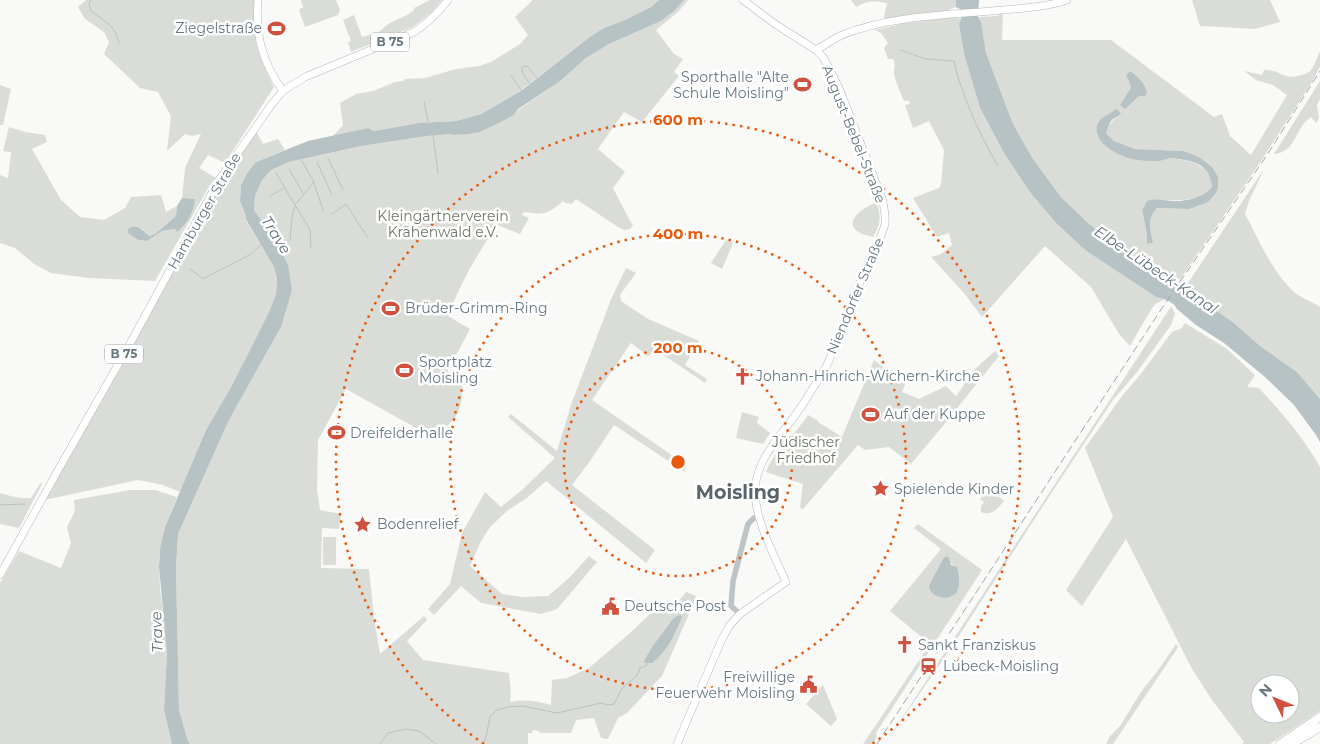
<svg xmlns="http://www.w3.org/2000/svg" width="1320" height="744" font-family="Montserrat,sans-serif">
<style>
.green{fill:#daddd7;fill-rule:evenodd}
.water{fill:#b7c2c5}
.lines{fill:none;stroke-linecap:round;stroke-linejoin:round}
.stream{stroke:#b7c2c5;stroke-width:1}
.major-casing{stroke:#b2b8bb;stroke-width:8}
.highway-casing{stroke:#b2b7ba;stroke-width:9}
.minor{stroke:#bec3c6;stroke-width:5.5}
.major{stroke:#fff;stroke-width:7}
.highway{stroke:#fff;stroke-width:8}
.rail{stroke:#a1a8ac;stroke-width:1;stroke-dasharray:8 4;stroke-linecap:butt}
.ring{fill:none;stroke:#e8590c;stroke-width:2.5;stroke-dasharray:2.5 5}
.labels{text-anchor:middle;stroke-width:5;stroke-linejoin:round;paint-order:stroke}
.shield{fill:#fff;stroke:#94a0a5;stroke-width:1}
.shield-label{font-size:12px;font-weight:bold;fill:#66777f}
.poi-label{font-size:14px;fill:#66777f;stroke:#fff;text-anchor:start}
.street-label{font-size:14px;fill:#66777f;stroke:#fff}
.park-label{font-size:14px;fill:#6b7766;stroke:#fff}
.water-label{font-size:15px;font-style:italic;fill:#627578;stroke:#fff}
.district-label{font-size:19px;font-weight:bold;fill:#59656b;stroke:#fff}
.centre{fill:#e8590c;stroke:#fff;stroke-width:2.5}
.ring-label{font-size:15px;text-anchor:middle;font-weight:bold;fill:#e8590c;stroke:#fff;stroke-width:5;stroke-linejoin:round;paint-order:stroke}
</style>
<rect width="100%" height="100%" fill="#f9f9f7"/>
<!-- green -->
<path class="green" d="M 86,0 L 255,0 C 251,38 258,53 274,87 L 225,163 L 208,155 L 199,168 L 216,178 L 210,185 L 155,281 L 89,278 L 51,273 L 34,264 L 15,248 L 0,243 L 0,175 L 8,178 L 11,152 L 3,151 L 9,127 L 25,132 L 45,135 L 47,142 L 32,149 L 61,200 L 80,217 L 104,220 L 125,208 L 131,197 L 161,195 L 166,212 L 177,206 L 176,216 L 155,234 L 150,236 L 142,229 L 129,233 L 138,240 L 147,241 L 162,231 L 176,229 L 177,232 L 195,199 L 182,198 L 185,168 L 201,134 L 192,136 L 185,134 L 167,151 L 171,116 L 158,92 L 140,88 L 104,54 L 109,42 L 104,32 L 85,19 L 78,7 Z
M 301,0 L 336,0 L 340,10 L 338,15 L 305,27 L 299,10 L 303,7 Z
M 430,0 L 442,0 L 432,12 L 413,27 L 351,52 L 348,42 L 351,41 L 343,20 L 354,15 L 362,37 L 379,32 L 388,24 L 407,15 L 414,10 L 414,8 Z
M 532,0 L 659,0 L 651,7 L 625,20 L 604,28 L 591,36 L 521,90 L 481,114 L 456,121 L 419,123 L 374,131 L 368,128 L 333,136 L 343,125 L 340,103 L 356,94 L 373,91 L 395,82 L 403,81 L 405,79 L 425,78 L 456,69 L 479,66 L 491,62 L 520,44 L 528,35 L 515,17 L 532,1 Z
M 684,0 L 688,0 L 678,12 L 656,30 L 674,54 L 683,59 L 674,72 L 679,76 L 642,122 L 624,112 L 598,149 L 625,172 L 613,188 L 630,221 L 633,225 L 630,229 L 625,230 L 618,227 L 576,199 L 572,204 L 566,203 L 563,201 C 549,214 543,215 524,212 L 522,215 L 529,218 L 520,234 L 497,225 C 477,254 460,284 448,316 L 470,329 L 445,376 L 462,386 C 462,416 455,419 434,438 L 346,389 L 318,440 L 317,489 L 320,510 L 341,514 L 339,529 L 322,528 L 321,568 L 369,569 L 374,618 L 380,654 L 424,616 L 427,620 L 407,641 L 423,660 L 509,673 L 511,694 L 510,702 C 524,699 538,701 551,705 L 552,680 L 567,678 L 589,668 L 630,633 L 655,609 L 669,613 L 686,592 L 696,596 L 695,600 L 662,676 L 627,713 L 618,718 L 608,739 L 601,738 L 594,718 L 576,720 L 571,733 L 540,733 L 539,731 L 533,730 L 532,733 L 528,733 L 528,744 L 190,744 L 188,741 L 179,710 L 176,568 L 178,534 L 229,420 L 281,327 L 276,241 L 254,210 L 255,196 L 262,180 L 271,170 L 289,162 L 361,146 L 433,135 L 449,134 L 455,135 L 480,132 L 499,123 L 514,115 L 518,110 L 559,82 L 586,58 L 609,44 L 661,21 Z
M 851,0 L 956,0 L 956,7 L 946,11 L 884,20 L 884,17 L 887,3 C 874,1 868,0 856,7 Z
M 1192,0 L 1270,0 L 1280,22 L 1255,29 L 1200,26 Z
M 1003,13 L 1002,40 L 1111,40 L 1214,117 L 1222,114 L 1230,136 L 1251,155 L 1287,95 L 1273,85 L 1256,80 L 1244,71 L 1262,75 L 1264,70 C 1277,70 1276,73 1286,76 C 1292,78 1304,75 1309,72 C 1315,67 1317,57 1320,51 L 1320,67 L 1312,82 L 1259,164 L 1175,287 L 1169,279 L 1116,246 L 1087,222 L 1061,197 L 1033,159 L 1013,124 L 986,53 L 981,22 L 978,17 L 997,16 ZM 1116,109 L 1118,117 C 1111,121 1108,125 1106,133 L 1114,141 L 1135,149 L 1183,151 L 1213,168 L 1218,177 L 1218,187 L 1189,209 L 1157,208 C 1147,219 1150,229 1153,243 L 1147,244 L 1147,235 L 1142,210 L 1147,201 C 1168,198 1195,206 1212,187 L 1211,177 L 1205,169 L 1195,163 L 1173,158 L 1158,161 L 1134,159 L 1114,152 L 1106,146 L 1097,135 Z
M 954,17 L 961,19 L 959,24 L 964,54 L 980,108 L 1004,153 L 1029,191 L 1056,223 L 1085,250 L 1156,297 L 1165,299 L 1155,304 L 1146,318 L 1130,346 L 1119,334 L 1091,287 L 1045,246 L 982,317 L 964,293 L 931,257 L 941,254 L 952,245 L 949,233 L 937,237 L 913,198 L 939,188 L 941,184 L 944,150 L 929,121 L 913,128 L 905,105 L 910,104 L 908,100 L 904,101 C 901,94 894,78 894,72 C 894,65 896,66 893,59 L 888,59 L 884,48 L 888,43 L 881,33 L 875,30 L 906,23 Z
M 1320,81 L 1320,99 L 1317,105 L 1319,118 L 1316,123 L 1311,117 C 1294,128 1297,152 1274,154 Z
M 0,85 L 11,89 L 3,125 L 0,125 Z
M 256,131 L 263,144 L 278,139 L 285,150 L 256,162 L 241,185 L 240,201 L 246,218 L 245,219 L 274,267 L 277,279 L 276,294 L 269,312 L 247,356 L 231,387 L 206,430 L 180,492 L 163,485 L 138,480 L 44,500 L 227,169 Z
M 1264,169 L 1249,201 L 1245,214 C 1259,240 1271,270 1293,291 C 1300,298 1312,301 1320,307 L 1320,399 L 1297,372 L 1260,346 L 1234,323 L 1214,309 L 1193,297 L 1191,293 L 1182,292 Z
M 877,202 C 881,218 881,223 873,237 C 867,235 859,234 855,229 C 845,218 869,205 877,202 Z
M 726,240 L 733,243 L 722,269 L 711,263 Z
M 626,268 L 636,273 L 620,295 L 621,301 L 648,319 L 699,341 L 685,365 L 707,379 L 705,383 L 656,350 L 648,356 L 631,343 L 592,400 L 686,465 L 685,472 L 614,425 L 590,461 L 572,485 L 655,550 L 646,563 L 546,481 L 528,497 L 507,511 L 490,527 L 480,543 L 470,566 L 502,594 L 522,597 L 548,596 L 569,578 L 589,556 L 597,562 L 557,609 L 541,614 L 481,603 L 461,586 L 434,615 L 428,609 L 450,584 L 462,533 L 485,492 L 501,507 L 522,490 L 555,458 L 508,417 L 511,414 L 557,451 L 572,402 L 612,297 Z
M 1172,307 L 1175,314 L 1171,325 L 1138,371 L 1113,400 L 1054,489 L 949,651 L 885,744 L 1170,308 Z
M 1185,323 L 1227,349 L 1255,375 L 1247,387 L 1259,388 C 1282,413 1303,437 1320,467 L 1320,711 L 1270,744 L 1242,744 L 1244,742 L 1212,700 L 1192,669 L 1126,539 L 1082,606 L 1066,590 L 1113,517 L 1085,448 L 1122,396 L 1140,375 L 1172,332 L 1182,328 ZM 1260,684 L 1290,684 L 1290,714 L 1260,714 Z
M 995,351 L 999,356 L 942,427 L 911,464 L 889,447 L 865,450 L 858,445 L 803,509 L 800,508 L 803,484 L 766,472 C 774,450 795,435 808,415 L 818,421 L 818,422 L 842,437 L 874,360 L 884,368 L 908,377 L 902,392 L 919,399 L 946,386 L 956,396 L 976,368 Z
M 742,412 L 759,417 L 757,423 L 770,433 L 763,444 L 736,438 Z
M 41,482 L 42,484 L 19,528 L 0,524 L 0,493 C 10,496 20,499 31,498 Z
M 990,488 L 1004,501 C 997,509 992,516 981,512 L 981,506 L 984,502 L 980,499 Z
M 130,490 L 155,490 L 177,497 L 165,527 L 159,557 L 160,588 L 166,637 L 167,652 L 164,710 L 172,744 L 0,744 L 0,583 L 19,551 L 61,568 L 71,543 L 67,527 L 75,511 L 74,500 Z
M 918,524 L 982,570 L 876,733 L 877,737 L 873,744 L 863,744 L 930,644 L 890,611 L 941,549 L 914,528 ZM 943,559 C 958,564 958,575 958,589 L 931,592 L 929,585 Z
M 323,537 L 336,537 L 336,565 L 323,565 Z
M 1176,644 L 1177,645 L 1178,647 L 1175,652 L 1113,744 L 1106,744 L 1110,736 L 1120,726 L 1141,692 L 1159,669 Z
M 823,685 L 837,719 L 831,726 L 806,704 Z"/>
<!-- water -->
<path class="water" d="M 659,0 L 684,0 L 675,10 L 661,21 L 609,44 L 586,58 L 559,82 L 518,109 L 514,115 L 499,123 L 480,132 L 468,134 L 455,135 L 449,134 L 427,136 L 361,146 L 289,162 L 271,170 L 262,180 L 255,196 L 254,210 L 276,241 L 288,265 L 292,290 L 281,327 L 229,420 L 178,534 L 176,568 L 179,710 L 188,741 L 190,744 L 172,744 L 164,710 L 167,652 L 159,567 L 160,549 L 165,527 L 206,430 L 231,387 L 247,356 L 269,312 L 276,294 L 277,279 L 274,267 L 245,218 L 246,217 L 240,201 L 241,185 L 248,172 L 256,162 L 308,141 L 368,128 L 374,131 L 419,123 L 456,121 L 481,114 L 522,90 L 591,36 L 604,28 L 625,20 L 651,7 Z
M 956,0 L 979,0 L 978,17 L 981,22 L 986,53 L 1013,124 L 1033,159 L 1061,197 L 1087,222 L 1114,245 L 1169,279 C 1175,287 1178,294 1191,293 L 1193,297 L 1214,309 L 1234,323 L 1260,346 L 1297,372 L 1320,399 L 1320,442 L 1316,435 L 1294,405 L 1265,377 L 1224,343 L 1196,325 L 1177,309 C 1173,301 1164,299 1156,297 L 1085,250 L 1056,223 L 1029,191 L 1004,153 L 980,108 L 964,54 L 959,24 L 961,19 L 960,9 L 956,7 Z
M 1130,71 C 1138,77 1145,83 1147,93 L 1145,96 L 1139,96 L 1125,109 L 1120,105 L 1131,88 L 1129,81 L 1126,76 Z
M 1116,109 L 1121,113 C 1118,117 1116,117 1112,120 C 1109,123 1108,128 1106,133 L 1114,141 L 1135,149 L 1183,151 L 1199,157 L 1213,168 L 1218,177 L 1218,187 L 1216,193 L 1208,202 L 1189,209 L 1157,208 C 1147,219 1150,229 1153,243 L 1147,244 L 1147,235 L 1142,210 L 1147,201 C 1155,198 1162,200 1171,201 C 1184,202 1203,198 1212,187 C 1211,176 1207,168 1196,163 C 1190,161 1180,159 1173,158 C 1168,158 1163,161 1158,161 C 1138,162 1114,157 1101,141 C 1097,136 1095,129 1098,123 C 1102,116 1111,114 1116,109 Z
M 182,198 L 195,199 C 194,212 187,224 177,232 L 175,229 L 162,231 L 147,241 L 138,240 L 128,233 L 128,229 C 138,223 142,231 150,236 L 155,234 L 176,216 L 177,206 Z
M 946,556 L 949,558 L 951,565 L 957,567 C 959,574 961,589 955,594 C 954,595 949,597 947,598 C 938,597 929,595 929,585 L 943,559 Z
M 680,615 L 682,617 C 675,634 667,652 652,663 L 645,663 L 644,661 L 652,647 L 673,619 L 677,616 Z"/>
<g class="lines">
<!-- stream -->
<path class="stream" d="M 91,0 L 89,4 L 91,11 C 105,22 115,25 119,43
M 900,50 L 926,59 L 954,61 C 956,72 959,81 963,91 C 972,118 984,142 998,166
M 511,75 L 521,90
M 530,84 L 522,72 L 522,67 L 527,66 L 537,78
M 424,101 L 428,122
M 433,135 L 438,173
M 328,158 L 343,190
M 317,162 L 332,195
M 289,169 L 303,193
M 276,173 L 310,230 L 311,247
M 314,183 L 323,210
M 270,196 L 284,188
M 332,214 L 346,204 L 368,238
M 290,241 L 292,217 L 295,205 L 314,182 L 302,161
M 190,269 L 203,279 L 251,254 L 261,245
M 0,505 L 25,504
M 380,744 L 388,733 L 406,729 L 419,731 L 436,744
M 483,744 L 486,737 L 490,717 L 497,710 L 508,707 L 523,706 L 557,713 L 601,703 L 608,705 L 614,704 C 617,699 619,693 622,689 C 628,680 636,682 640,668 L 646,666 L 647,663"/>
<defs>
<path id="major" d="M 258,0 C 255,35 262,62 283,91
M 816,50 C 825,45 833,39 842,35 C 891,15 952,15 1003,10 C 1025,8 1046,7 1067,0
M 0,575 L 57,472 L 132,340 L 219,180 L 272,104 L 283,91 L 305,77 L 414,32 C 428,23 438,13 448,0
M 677,744 L 722,639 L 730,625 L 740,614 L 786,582 C 774,555 754,518 755,489 C 757,456 784,433 801,407 C 810,393 819,379 827,365 C 841,334 852,301 865,270 C 871,255 881,240 885,224 C 886,215 884,207 882,198 L 839,88 L 830,70 L 823,57 L 816,50 L 775,24 L 743,0"/>
<path id="highway" d="M 1280,744 L 1320,717
M 1292,744 L 1320,727"/>
</defs>
<!-- major casing -->
<use href="#major" class="major-casing"/>
<!-- highway casing -->
<use href="#highway" class="highway-casing"/>
<!-- minor -->
<path class="minor" d="M 740,614 L 731,606 L 733,581 L 748,524 L 754,518 L 759,516"/>
<!-- major -->
<use href="#major" class="major"/>
<!-- highway -->
<use href="#highway" class="highway"/>
<!-- rail -->
<path class="rail" d="M 877,744 L 1164,305 L 1267,155 L 1320,71"/>
</g>
<!-- distance rings -->
<g class="ring">
<circle cx="678" cy="462" r="114"/>
<circle cx="678" cy="462" r="228"/>
<path d="M484 744A342 342 0 1 1 872 744"/>
</g>
<!-- icons -->
<defs>
<symbol id="stadium-bare" viewBox="-9 -9 18 18"><path d="M0-5a6.5 5 0 1 0 0 10a6.5 5 0 1 0 0-10ZM-3.5-1.8h7v3.6h-7Z" fill="#d1513f" stroke="#fff" stroke-width="2.5" paint-order="stroke"/></symbol>
<symbol id="church-bare" viewBox="-9 -9 18 18"><path d="M-1.2-6h2.4v3.5h3.3v2.4h-3.3V6h-2.4V-.1h-3.3v-2.4h3.3Z" fill="#d1513f" stroke="#fff" stroke-width="2.5" paint-order="stroke"/></symbol>
<symbol id="sight-bare" viewBox="-9 -9 18 18"><path d="M0-6L1.8-2.2L6-1.7L2.9 1.2L3.7 5.4L0 3.3L-3.7 5.4L-2.9 1.2L-6-1.7L-1.8-2.2Z" fill="#d1513f" stroke="#fff" stroke-width="2.5" paint-order="stroke"/></symbol>
<symbol id="civic-bare" viewBox="-9 -9 18 18"><path d="M-.6-6.5H3V-4.5H.6V-3L4-1V1h2V6H-6V1h2V-1L-.6-3ZM-1.2 2.5V6h2.4V2.5Z" fill="#d1513f" stroke="#fff" stroke-width="2.5" paint-order="stroke"/></symbol>
<symbol id="station-bare" viewBox="-9 -9 18 18"><path d="M-3-6H3Q5-6 5-4V2Q5 4 3 4L4.5 6H3L1.5 4h-3L-3 6H-4.5L-3 4Q-5 4-5 2V-4Q-5-6-3-6ZM-3.5-4v3h7v-3ZM-3.5 1v1.5H-2V1ZM2 1v1.5H3.5V1Z" fill="#d1513f" stroke="#fff" stroke-width="2.5" paint-order="stroke"/></symbol>
</defs>
<g fill-rule="evenodd">
<use href="#stadium-bare" x="264" y="16" width="25" height="25"/>
<use href="#stadium-bare" x="790" y="72" width="25" height="25"/>
<use href="#stadium-bare" x="378" y="296" width="25" height="25"/>
<use href="#stadium-bare" x="392" y="358" width="25" height="25"/>
<use href="#church-bare" x="730" y="364" width="25" height="25"/>
<use href="#stadium-bare" x="858" y="402" width="25" height="25"/>
<use href="#stadium-bare" x="324" y="420" width="25" height="25"/>
<use href="#sight-bare" x="868" y="476" width="25" height="25"/>
<use href="#sight-bare" x="350" y="512" width="25" height="25"/>
<use href="#civic-bare" x="598" y="594" width="25" height="25"/>
<use href="#church-bare" x="892" y="632" width="25" height="25"/>
<use href="#station-bare" x="916" y="654" width="25" height="25"/>
<use href="#civic-bare" x="796" y="672" width="25" height="25"/>
</g>
<g class="labels">
<!-- shield labels -->
<g class="shield">
<rect x="371" y="32.5" width="38" height="19" rx="4"/>
<rect x="105" y="344.5" width="38" height="19" rx="4"/>
</g>
<g class="shield-label">
<text x="390" y="46">B 75</text>
<text x="124" y="358">B 75</text>
</g>
<!-- poi labels -->
<g class="poi-label">
<text x="262" y="33" text-anchor="end">Ziegelstraße</text>
<text x="789" y="82" text-anchor="end">Sporthalle "Alte<tspan x="789" dy="16">Schule Moisling"</tspan></text>
<text x="405" y="313">Brüder-Grimm-Ring</text>
<text x="419" y="367">Sportplatz<tspan x="419" dy="16">Moisling</tspan></text>
<text x="756" y="381">Johann-Hinrich-Wichern-Kirche</text>
<text x="884" y="419">Auf der Kuppe</text>
<text x="350" y="438">Dreifelderhalle</text>
<text x="894" y="494">Spielende Kinder</text>
<text x="377" y="529">Bodenrelief</text>
<text x="624" y="611">Deutsche Post</text>
<text x="918" y="650">Sankt Franziskus</text>
<text x="943" y="671">Lübeck-Moisling</text>
<text x="795" y="682" text-anchor="end">Freiwillige<tspan x="795" dy="16">Feuerwehr Moisling</tspan></text>
</g>
<!-- street labels -->
<g class="street-label">
<text transform="translate(854 134) rotate(68)" y="5">August-Bebel-Straße</text>
<text transform="translate(204 211) rotate(-60)" y="5">Hamburger Straße</text>
<text transform="translate(855 296) rotate(-67)" y="5">Niendorfer Straße</text>
</g>
<!-- park labels -->
<g class="park-label">
<text x="443" y="221">Kleingärtnerverein<tspan x="443" dy="16">Krähenwald e.V.</tspan></text>
<text x="806" y="447">Jüdischer<tspan x="806" dy="16">Friedhof</tspan></text>
</g>
<!-- water labels -->
<g class="water-label">
<text transform="translate(276 235) rotate(58)" y="5">Trave</text>
<text transform="translate(1156 270) rotate(34)" y="5">Elbe-Lübeck-Kanal</text>
<text transform="translate(157 632) rotate(-92)" y="5">Trave</text>
</g>
<!-- district labels -->
<g class="district-label">
<text x="738" y="499">Moisling</text>
</g>
</g>
<circle cx="678" cy="462" r="8" class="centre"/>
<g class="ring-label">
<text x="678" y="125">600 m</text>
<text x="678" y="239">400 m</text>
<text x="678" y="353">200 m</text>
</g>
<!-- north arrow -->
<g transform="translate(1275 699) rotate(313)"><circle r="24" fill="#ffffff" stroke="#c2c9cc"/>
<path d="M0-4L9 19L0 12L-9 19Z" fill="#d1513f"/>
<text y="-8" font-size="14" font-weight="bold" text-anchor="middle" fill="#66777f">N</text>
</g>
</svg>
